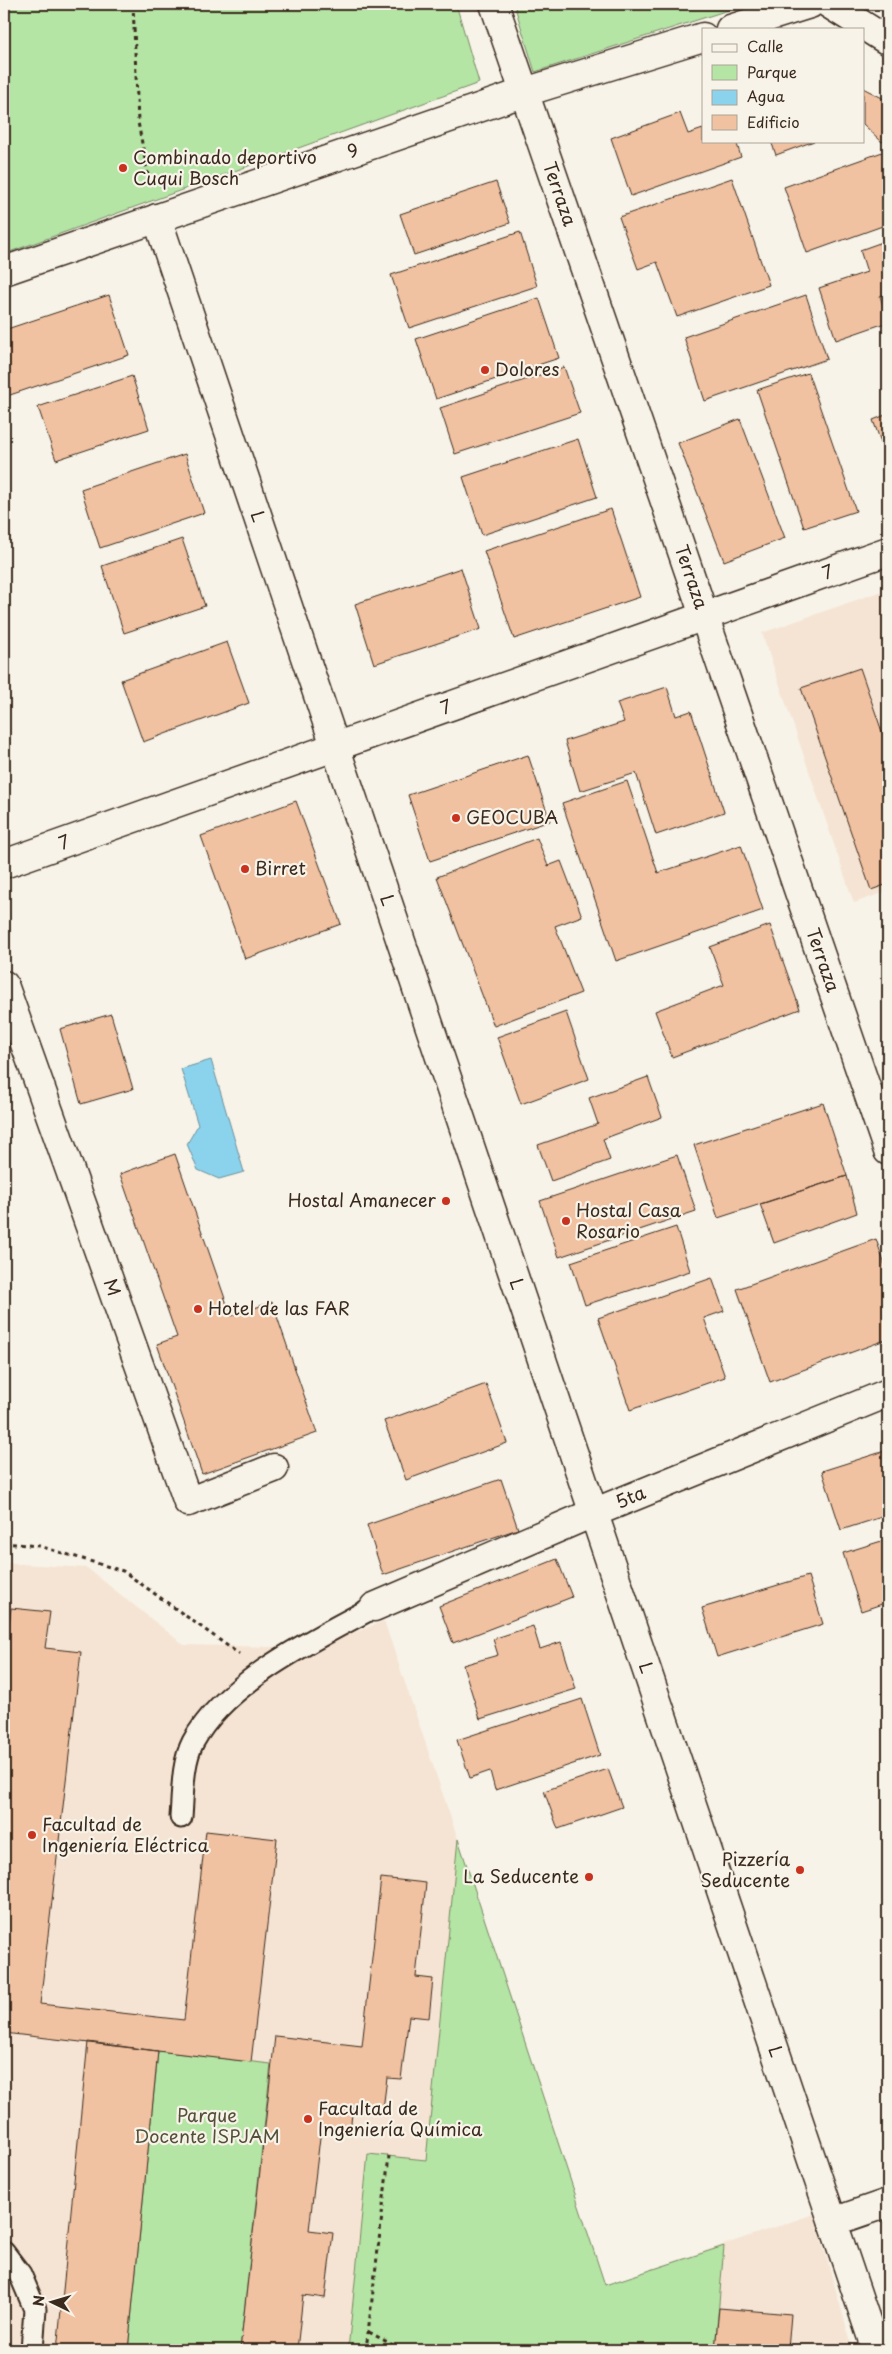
<svg xmlns="http://www.w3.org/2000/svg" width="892" height="2354" font-family="'Playpen Sans',sans-serif">
<style>
.built{fill:#f5e4d3}
.green{fill:#b4e5a5;stroke:#788862}
.water{fill:#8bd3ed;stroke:#6b8f9a}
.building{fill:#f1c2a1;stroke:#3b2a1e}
.lines{fill:none;stroke-linecap:round;stroke-linejoin:round}
.lane-casing{stroke:#3b2a1e;stroke-width:25}
.street-casing{stroke:#3b2a1e;stroke-width:31}
.primary-casing{stroke:#3b2a1e;stroke-width:31}
.path{stroke:#3b2a1e;stroke-width:3;stroke-dasharray:4 4;stroke-linecap:butt}
.lane{stroke:#f7f3e8;stroke-width:21}
.street{stroke:#f7f3e8;stroke-width:28}
.primary{stroke:#f7f3e8;stroke-width:28}
.poi-dot{fill:#c8321e;stroke:#f7f3e8;stroke-width:2}
.labels{text-anchor:middle;stroke-width:4.5;stroke-linejoin:round;paint-order:stroke}
.street-label{font-size:18px;fill:#3b2a1e;stroke:#f7f3e8}
.poi-label{font-size:18px;fill:#3b2a1e;stroke:#f7f3e8;text-anchor:start}
.park-label{font-size:18px;fill:#534f39;stroke:#f7f3e8}
</style>
<rect width="100%" height="100%" fill="#f7f3e8"/>
<filter id="ink" filterUnits="userSpaceOnUse"><feTurbulence type="fractalNoise" baseFrequency=".02" numOctaves="2"/><feDisplacementMap in="SourceGraphic" scale="10" xChannelSelector="R" yChannelSelector="G"/><feConvolveMatrix kernelMatrix="1 2 1 2 8 2 1 2 1" color-interpolation-filters="sRGB"/></filter>
<g filter="url(#ink)">
<!-- built -->
<path class="built" d="M 888,589 L 888,891 L 854,903 L 762,633 Z
M 4,1563 L 87,1568 L 184,1645 L 315,1648 L 384,1621 L 458,1839 L 605,2285 L 814,2214 L 853,2350 L 4,2350 Z"/>
<!-- green -->
<path class="green" d="M 4,4 L 456,4 L 479,83 L 4,254 Z
M 514,4 L 747,4 L 535,72 Z
M 458,1839 L 605,2285 L 724,2246 L 715,2350 L 348,2350 L 368,2154 L 426,2160 Z
M 158,2051 L 271,2064 L 240,2350 L 128,2350 Z"/>
<!-- water -->
<path class="water" d="M 211,1060 L 244,1172 L 219,1179 L 198,1170 L 187,1144 L 198,1125 L 181,1069 Z"/>
<!-- building -->
<path class="building" d="M 863,88 L 888,101 L 888,140 L 882,142 L 863,124 Z
M 680,113 L 688,134 L 703,129 L 703,141 L 736,141 L 741,157 L 631,196 L 611,138 Z
M 771,141 L 814,141 L 776,155 Z
M 888,150 L 888,224 L 807,253 L 784,187 Z
M 732,178 L 769,285 L 677,317 L 657,262 L 638,269 L 619,217 Z
M 496,182 L 510,223 L 414,255 L 400,214 Z
M 520,232 L 537,286 L 409,328 L 391,275 Z
M 888,240 L 888,293 L 880,296 L 888,322 L 836,340 L 819,288 L 867,272 L 860,250 Z
M 109,295 L 129,355 L 4,397 L 4,330 Z
M 806,295 L 827,359 L 705,401 L 684,337 Z
M 539,298 L 559,358 L 436,399 L 416,339 Z
M 564,367 L 580,413 L 455,454 L 440,408 Z
M 808,373 L 856,511 L 804,528 L 757,390 Z
M 132,376 L 149,429 L 56,460 L 38,407 Z
M 888,414 L 888,462 L 873,420 Z
M 740,419 L 785,538 L 724,561 L 678,443 Z
M 578,439 L 597,497 L 482,535 L 463,477 Z
M 185,454 L 204,513 L 100,548 L 81,489 Z
M 611,509 L 640,597 L 514,639 L 484,551 Z
M 182,539 L 205,606 L 124,633 L 102,566 Z
M 461,568 L 481,629 L 374,664 L 355,604 Z
M 227,642 L 249,703 L 143,742 L 121,680 Z
M 860,668 L 888,749 L 888,884 L 871,890 L 801,688 Z
M 667,687 L 676,716 L 691,711 L 724,812 L 656,835 L 636,773 L 580,791 L 565,741 L 624,722 L 617,703 Z
M 528,755 L 550,821 L 430,861 L 408,795 Z
M 627,781 L 658,873 L 741,845 L 763,910 L 616,961 L 562,803 Z
M 296,801 L 341,924 L 245,959 L 201,836 Z
M 537,838 L 548,866 L 561,861 L 582,916 L 555,926 L 581,993 L 494,1026 L 437,877 Z
M 770,925 L 800,1009 L 672,1057 L 655,1011 L 724,985 L 710,947 Z
M 566,1012 L 589,1079 L 521,1104 L 497,1037 Z
M 111,1014 L 133,1089 L 81,1104 L 60,1029 Z
M 648,1077 L 662,1117 L 603,1139 L 610,1160 L 551,1181 L 538,1145 L 598,1124 L 589,1098 Z
M 823,1103 L 847,1176 L 718,1218 L 694,1145 Z
M 175,1154 L 231,1316 L 272,1302 L 317,1433 L 202,1474 L 157,1344 L 177,1337 L 120,1174 Z
M 677,1155 L 696,1211 L 559,1257 L 540,1201 Z
M 847,1176 L 857,1213 L 774,1243 L 760,1204 Z
M 676,1227 L 690,1271 L 585,1305 L 571,1262 Z
M 876,1239 L 888,1274 L 888,1339 L 770,1382 L 737,1289 Z
M 712,1278 L 724,1311 L 704,1318 L 725,1377 L 630,1410 L 598,1318 Z
M 486,1384 L 507,1443 L 406,1480 L 384,1421 Z
M 888,1450 L 888,1515 L 841,1530 L 822,1471 Z
M 501,1479 L 518,1529 L 383,1575 L 367,1525 Z
M 888,1539 L 888,1602 L 861,1611 L 843,1553 Z
M 557,1559 L 572,1597 L 453,1643 L 439,1606 Z
M 808,1576 L 823,1624 L 717,1657 L 702,1608 Z
M 11,1608 L 50,1612 L 45,1648 L 81,1652 L 40,2004 L 184,2020 L 206,1831 L 277,1839 L 251,2062 L 4,2033 L 4,1667 Z
M 533,1626 L 540,1649 L 561,1642 L 576,1689 L 480,1719 L 463,1665 L 498,1655 L 493,1639 Z
M 582,1699 L 600,1755 L 495,1790 L 490,1771 L 470,1778 L 457,1740 Z
M 608,1769 L 622,1807 L 558,1829 L 544,1791 Z
M 381,1878 L 426,1883 L 416,1977 L 433,1979 L 429,2018 L 409,2016 L 401,2079 L 387,2078 L 383,2109 L 353,2105 L 350,2132 L 321,2129 L 309,2230 L 333,2233 L 325,2298 L 303,2295 L 297,2350 L 240,2350 L 275,2036 L 362,2046 Z
M 88,2042 L 158,2051 L 128,2350 L 57,2350 Z
M 719,2308 L 791,2314 L 788,2350 L 715,2350 Z"/>
<g class="lines">
<defs>
<path id="lane" d="M 181,1817 C 183,1793 182,1763 193,1742 C 226,1681 315,1639 374,1607
M 4,2253 L 20,2274 L 35,2309 L 32,2350"/>
<g id="street">
<path id="s1" d="M 494,4 L 888,1151"/>
<path d="M 730,29 L 810,4"/>
<path id="s2" d="M 157,218 L 876,2350"/>
<path id="s3" d="M 4,271 L 525,92 L 703,37"/>
<path id="s4" d="M 4,864 L 888,551"/>
<path id="s5" d="M 4,985 L 188,1502 L 274,1468"/>
<path id="s6" d="M 374,1607 L 593,1513 L 888,1393"/>
<path d="M 833,2222 L 888,2203"/>
</g>
<path id="primary" d="M 829,4 L 888,41"/>
</defs>
<!-- lane casing -->
<use href="#lane" class="lane-casing"/>
<!-- street casing -->
<use href="#street" class="street-casing"/>
<!-- primary casing -->
<use href="#primary" class="primary-casing"/>
<!-- path -->
<path class="path" d="M 133,4 L 138,122 L 150,186
M 4,1543 L 39,1546 L 123,1571 L 239,1654
M 369,2332 L 402,2350
M 366,2350 L 389,2156"/>
<!-- lane -->
<use href="#lane" class="lane"/>
<!-- street -->
<use href="#street" class="street"/>
<!-- primary -->
<use href="#primary" class="primary"/>
</g>
</g>
<!-- markers -->
<g class="poi-dot">
<circle cx="123" cy="168" r="5"/>
<circle cx="485" cy="370" r="5"/>
<circle cx="456" cy="818" r="5"/>
<circle cx="245" cy="869" r="5"/>
<circle cx="446" cy="1201" r="5"/>
<circle cx="566" cy="1221" r="5"/>
<circle cx="198" cy="1309" r="5"/>
<circle cx="32" cy="1835" r="5"/>
<circle cx="800" cy="1870" r="5"/>
<circle cx="589" cy="1877" r="5"/>
<circle cx="308" cy="2119" r="5"/>
</g>
<g class="labels">
<!-- street labels -->
<g class="street-label">
<text dy="6" stroke="none"><textPath href="#s3" startOffset="369">9</textPath></text>
<text dy="6" stroke="none"><textPath href="#s1" startOffset="201">Terraza</textPath></text>
<text dy="6" stroke="none"><textPath href="#s2" startOffset="315">L</textPath></text>
<text dy="6" stroke="none"><textPath href="#s4" startOffset="874">7</textPath></text>
<text dy="6" stroke="none"><textPath href="#s1" startOffset="606">Terraza</textPath></text>
<text dy="6" stroke="none"><textPath href="#s4" startOffset="469">7</textPath></text>
<text dy="6" stroke="none"><textPath href="#s4" startOffset="64">7</textPath></text>
<text dy="6" stroke="none"><textPath href="#s2" startOffset="720">L</textPath></text>
<text dy="6" stroke="none"><textPath href="#s1" startOffset="1011">Terraza</textPath></text>
<text dy="6" stroke="none"><textPath href="#s2" startOffset="1125">L</textPath></text>
<text dy="6" stroke="none"><textPath href="#s5" startOffset="321">M</textPath></text>
<text dy="6" stroke="none"><textPath href="#s6" startOffset="279">5ta</textPath></text>
<text dy="6" stroke="none"><textPath href="#s2" startOffset="1530">L</textPath></text>
<text dy="6" stroke="none"><textPath href="#s2" startOffset="1935">L</textPath></text>
</g>
<!-- poi labels -->
<g class="poi-label">
<text x="133" y="164">Combinado deportivo<tspan x="133" dy="21">Cuqui Bosch</tspan></text>
<text x="495" y="376">Dolores</text>
<text x="466" y="824">GEOCUBA</text>
<text x="255" y="875">Birret</text>
<text x="436" y="1207" text-anchor="end">Hostal Amanecer</text>
<text x="576" y="1217">Hostal Casa<tspan x="576" dy="21">Rosario</tspan></text>
<text x="208" y="1315">Hotel de las FAR</text>
<text x="42" y="1831">Facultad de<tspan x="42" dy="21">Ingeniería Eléctrica</tspan></text>
<text x="790" y="1866" text-anchor="end">Pizzería<tspan x="790" dy="21">Seducente</tspan></text>
<text x="579" y="1883" text-anchor="end">La Seducente</text>
<text x="318" y="2115">Facultad de<tspan x="318" dy="21">Ingeniería Química</tspan></text>
</g>
<!-- park labels -->
<g class="park-label">
<text x="207" y="2122">Parque<tspan x="207" dy="21">Docente ISPJAM</tspan></text>
</g>
</g>
<!-- margin -->
<rect width="892" height="2354" fill="none" stroke="#f7f3e8" stroke-width="20"/>
<rect x="10" y="10" width="872" height="2334" fill="none" stroke="#3b2a1e" stroke-width="2" filter="url(#ink)"/>
<!-- legend -->
<rect x="702" y="28" width="162" height="115" fill="#f7f3e8" stroke="#aca397"/>
<rect x="712" y="44" width="25" height="8" fill="#f7f3e8" stroke="#aca397"/>
<text x="747" y="52" font-size="15" fill="#3b2a1e">Calle</text>
<rect x="712" y="65" width="25" height="15" fill="#b4e5a5" stroke="#aca397"/>
<text x="747" y="78" font-size="15" fill="#3b2a1e">Parque</text>
<rect x="712" y="90" width="25" height="15" fill="#8bd3ed" stroke="#aca397"/>
<text x="747" y="102" font-size="15" fill="#3b2a1e">Agua</text>
<rect x="712" y="115" width="25" height="15" fill="#f1c2a1" stroke="#aca397"/>
<text x="747" y="128" font-size="15" fill="#3b2a1e">Edificio</text>
<!-- north arrow -->
<g transform="translate(52 2302) rotate(275)" stroke="#f7f3e8" stroke-width="4" paint-order="stroke">
<path d="M0-4L9 19L0 12L-9 19Z" fill="#3b2a1e"/>
<text y="-8" font-size="14" font-weight="bold" text-anchor="middle" fill="#3b2a1e">N</text>
</g>
</svg>
